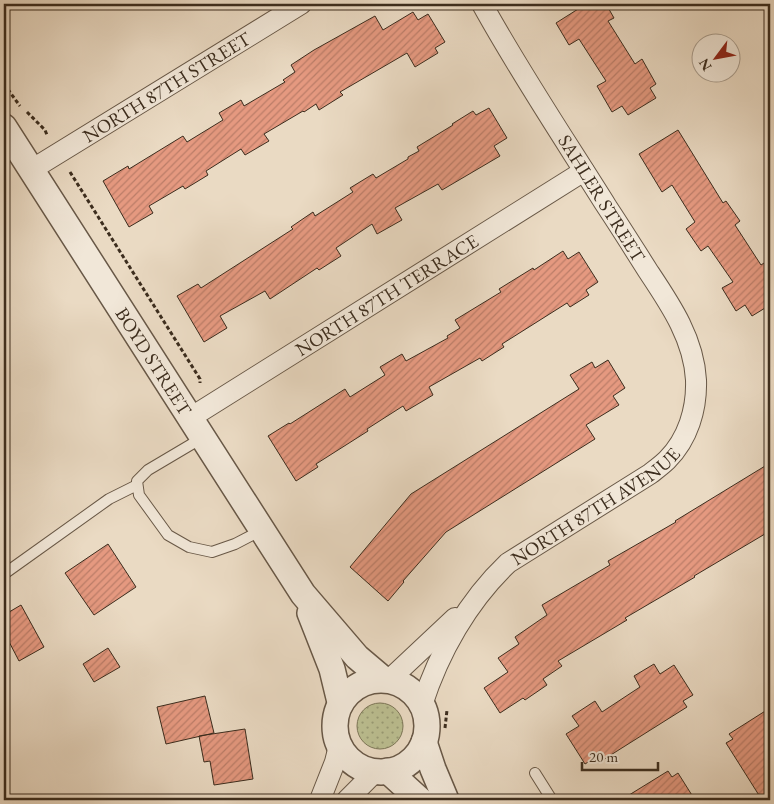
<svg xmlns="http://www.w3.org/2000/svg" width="774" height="804" font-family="'EB Garamond',serif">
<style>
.grass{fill:url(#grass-dots);stroke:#7c7657}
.building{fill:url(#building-hatch);stroke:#3c2d1e}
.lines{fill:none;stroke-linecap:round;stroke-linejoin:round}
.service-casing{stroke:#685847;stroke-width:12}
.minor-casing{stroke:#685847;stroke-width:22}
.tertiary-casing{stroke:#685847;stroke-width:28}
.path{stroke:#3c2d1e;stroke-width:3;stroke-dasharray:4 2.5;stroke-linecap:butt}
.service{stroke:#f1e7d8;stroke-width:10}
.minor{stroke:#f1e7d8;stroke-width:20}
.tertiary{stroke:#f1e7d8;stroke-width:25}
.labels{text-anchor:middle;stroke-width:4;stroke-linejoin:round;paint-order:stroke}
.street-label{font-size:19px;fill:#3c2d1e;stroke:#f1e7d8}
</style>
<defs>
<pattern id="grass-dots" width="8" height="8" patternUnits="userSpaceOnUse" patternTransform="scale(1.25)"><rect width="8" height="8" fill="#bbbe90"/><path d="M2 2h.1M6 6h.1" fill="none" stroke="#999b75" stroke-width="1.8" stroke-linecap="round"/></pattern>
<pattern id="building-hatch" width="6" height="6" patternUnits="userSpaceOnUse" patternTransform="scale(1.25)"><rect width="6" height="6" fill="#e59980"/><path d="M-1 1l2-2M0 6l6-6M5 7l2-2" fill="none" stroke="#bb7d68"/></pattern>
</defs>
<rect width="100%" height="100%" fill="#eadac3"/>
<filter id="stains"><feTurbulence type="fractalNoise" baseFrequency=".004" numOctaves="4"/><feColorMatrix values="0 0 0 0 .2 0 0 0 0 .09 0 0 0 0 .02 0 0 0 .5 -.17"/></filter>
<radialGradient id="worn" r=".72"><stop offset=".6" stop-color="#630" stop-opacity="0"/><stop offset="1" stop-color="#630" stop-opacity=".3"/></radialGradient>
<!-- grass -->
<path class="grass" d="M357 726a23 23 0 1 1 46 0a23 23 0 1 1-46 0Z"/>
<!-- building -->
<path class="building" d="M 586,4 L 606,4 L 614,18 L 608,21 L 635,64 L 642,59 L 656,84 L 650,88 L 656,98 L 628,115 L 622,106 L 612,112 L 597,86 L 606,81 L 579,39 L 569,45 L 556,23 Z
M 413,12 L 418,20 L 428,14 L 445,42 L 435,48 L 438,53 L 415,67 L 407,53 L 340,92 L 343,95 L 319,110 L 316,104 L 304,112 L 303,111 L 264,134 L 269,141 L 245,155 L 241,149 L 206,171 L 208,175 L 185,189 L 183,186 L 149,206 L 153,213 L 129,227 L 103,181 L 128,166 L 129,169 L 183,136 L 187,142 L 223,120 L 219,113 L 241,100 L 244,106 L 285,82 L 283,80 L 295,72 L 291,65 L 314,50 L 375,16 L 383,30 Z
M 489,108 L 507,138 L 494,146 L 500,156 L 442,190 L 438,184 L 395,208 L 402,220 L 377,234 L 372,224 L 336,248 L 341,256 L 319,270 L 317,268 L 270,299 L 265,291 L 220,316 L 227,328 L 204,342 L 177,296 L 198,284 L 201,288 L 293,229 L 291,227 L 313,212 L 315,216 L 353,192 L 350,188 L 373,174 L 376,178 L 408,159 L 408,157 L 419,151 L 417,147 L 453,125 L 452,124 L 473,111 L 476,115 Z
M 678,130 L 723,203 L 726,201 L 740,221 L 735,225 L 761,265 L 770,259 L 770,305 L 752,316 L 745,305 L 736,311 L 722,288 L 733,282 L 708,246 L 701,251 L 686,229 L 695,222 L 672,185 L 662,192 L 639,154 Z
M 563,251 L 568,259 L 579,252 L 598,282 L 586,290 L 589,295 L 570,307 L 567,303 L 502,344 L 504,347 L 482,361 L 480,358 L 429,387 L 433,395 L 406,411 L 403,406 L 367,429 L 368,431 L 316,464 L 318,467 L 296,481 L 268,436 L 289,423 L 290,424 L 345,389 L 350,397 L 385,375 L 380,367 L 402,354 L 406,361 L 448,338 L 447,336 L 460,328 L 455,320 L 501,292 L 499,289 L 533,268 L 534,270 Z
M 608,360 L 625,388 L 613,396 L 619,405 L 586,425 L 595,439 L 446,532 L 403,581 L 404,582 L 388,601 L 350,567 L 411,494 L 579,389 L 570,375 L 592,362 L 595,368 Z
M 770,463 L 770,531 L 694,576 L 695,577 L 625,618 L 627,620 L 558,661 L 562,666 L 543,679 L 547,685 L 525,700 L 523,698 L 500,713 L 484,688 L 508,672 L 498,658 L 519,644 L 515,637 L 547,615 L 542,605 L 610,565 L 608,561 L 676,522 L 675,521 Z
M 108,544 L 136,587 L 94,615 L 65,573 Z
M 21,605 L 44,647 L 19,661 L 4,632 L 4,615 Z
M 108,648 L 120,667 L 94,682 L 83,664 Z
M 654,664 L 660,674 L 674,665 L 693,695 L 683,701 L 687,707 L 598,763 L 595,758 L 585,764 L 566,734 L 579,726 L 572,716 L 595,701 L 602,712 L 640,687 L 634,676 Z
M 205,696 L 214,733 L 166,744 L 157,707 Z
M 770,708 L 770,800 L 762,800 L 726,743 L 733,739 L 729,734 Z
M 245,729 L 253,779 L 214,785 L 210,761 L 204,762 L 199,736 Z
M 668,771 L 672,777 L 678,773 L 695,800 L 621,800 Z"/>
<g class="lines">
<defs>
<path id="service" d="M 202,438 L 148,470 L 137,481 L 139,495 L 168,535 L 189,547 L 212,552 L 235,544 L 262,530
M 4,574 L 109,499 L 137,485
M 535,773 L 552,800"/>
<g id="minor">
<path id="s1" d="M 31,170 L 301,4"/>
<path id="s2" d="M 190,418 L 584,171"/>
<path d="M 389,680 L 455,618"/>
<path id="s3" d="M 422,705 C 439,652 468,601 508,563 L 650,474 C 655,470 662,465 667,460 C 688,439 697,409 696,380 C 694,339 670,304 648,271 C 634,249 621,228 607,207 C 565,140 520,73 482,4"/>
<path d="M 320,800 L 335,762 L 339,746"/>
<path d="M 347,800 L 375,772"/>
</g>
<g id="tertiary">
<path id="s4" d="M 4,127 L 303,594 L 357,657 L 383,679"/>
<path d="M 310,613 L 332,669 L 340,702"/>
<circle cx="381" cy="726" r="46"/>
<path d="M 424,742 L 433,769 L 446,800"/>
<path d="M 388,771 L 420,800"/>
</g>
</defs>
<!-- service casing -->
<use href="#service" class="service-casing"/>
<!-- minor casing -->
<use href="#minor" class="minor-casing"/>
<!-- tertiary casing -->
<use href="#tertiary" class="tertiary-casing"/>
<!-- path -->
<path class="path" d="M 4,84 L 20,106
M 27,112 L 45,130 L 47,135
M 70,172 L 200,379 L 200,383
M 445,728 L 447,710"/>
<!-- service -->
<use href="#service" class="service"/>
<!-- minor -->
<use href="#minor" class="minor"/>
<!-- tertiary -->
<use href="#tertiary" class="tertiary"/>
</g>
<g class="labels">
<!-- street labels -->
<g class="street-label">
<text dy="7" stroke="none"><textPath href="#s1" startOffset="159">NORTH 87TH STREET</textPath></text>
<text transform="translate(602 198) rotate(58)" y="7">SAHLER STREET</text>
<text dy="7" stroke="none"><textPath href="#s2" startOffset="232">NORTH 87TH TERRACE</textPath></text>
<text dy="7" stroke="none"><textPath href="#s4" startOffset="278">BOYD STREET</textPath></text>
<text dy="7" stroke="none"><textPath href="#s3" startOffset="272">NORTH 87TH AVENUE</textPath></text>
</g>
</g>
<!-- margin -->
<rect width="774" height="804" fill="none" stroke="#eadac3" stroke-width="20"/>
<rect x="5" y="5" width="764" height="794" fill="none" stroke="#3c2d1e" stroke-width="2.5"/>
<rect x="10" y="10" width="754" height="784" fill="none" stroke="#3c2d1e"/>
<!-- north arrow -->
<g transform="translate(716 58) rotate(238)"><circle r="24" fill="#f1e7d8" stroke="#a99d8e"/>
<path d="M0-4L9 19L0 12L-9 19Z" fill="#8f2418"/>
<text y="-8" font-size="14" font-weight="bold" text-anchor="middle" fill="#3c2d1e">N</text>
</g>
<!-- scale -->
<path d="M582 762v8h76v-8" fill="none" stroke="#3c2d1e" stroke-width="2.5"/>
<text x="589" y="762" font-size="15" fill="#3c2d1e" stroke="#f1e7d8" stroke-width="4" paint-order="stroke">20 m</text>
<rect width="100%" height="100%" filter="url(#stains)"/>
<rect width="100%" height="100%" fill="url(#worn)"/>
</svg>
